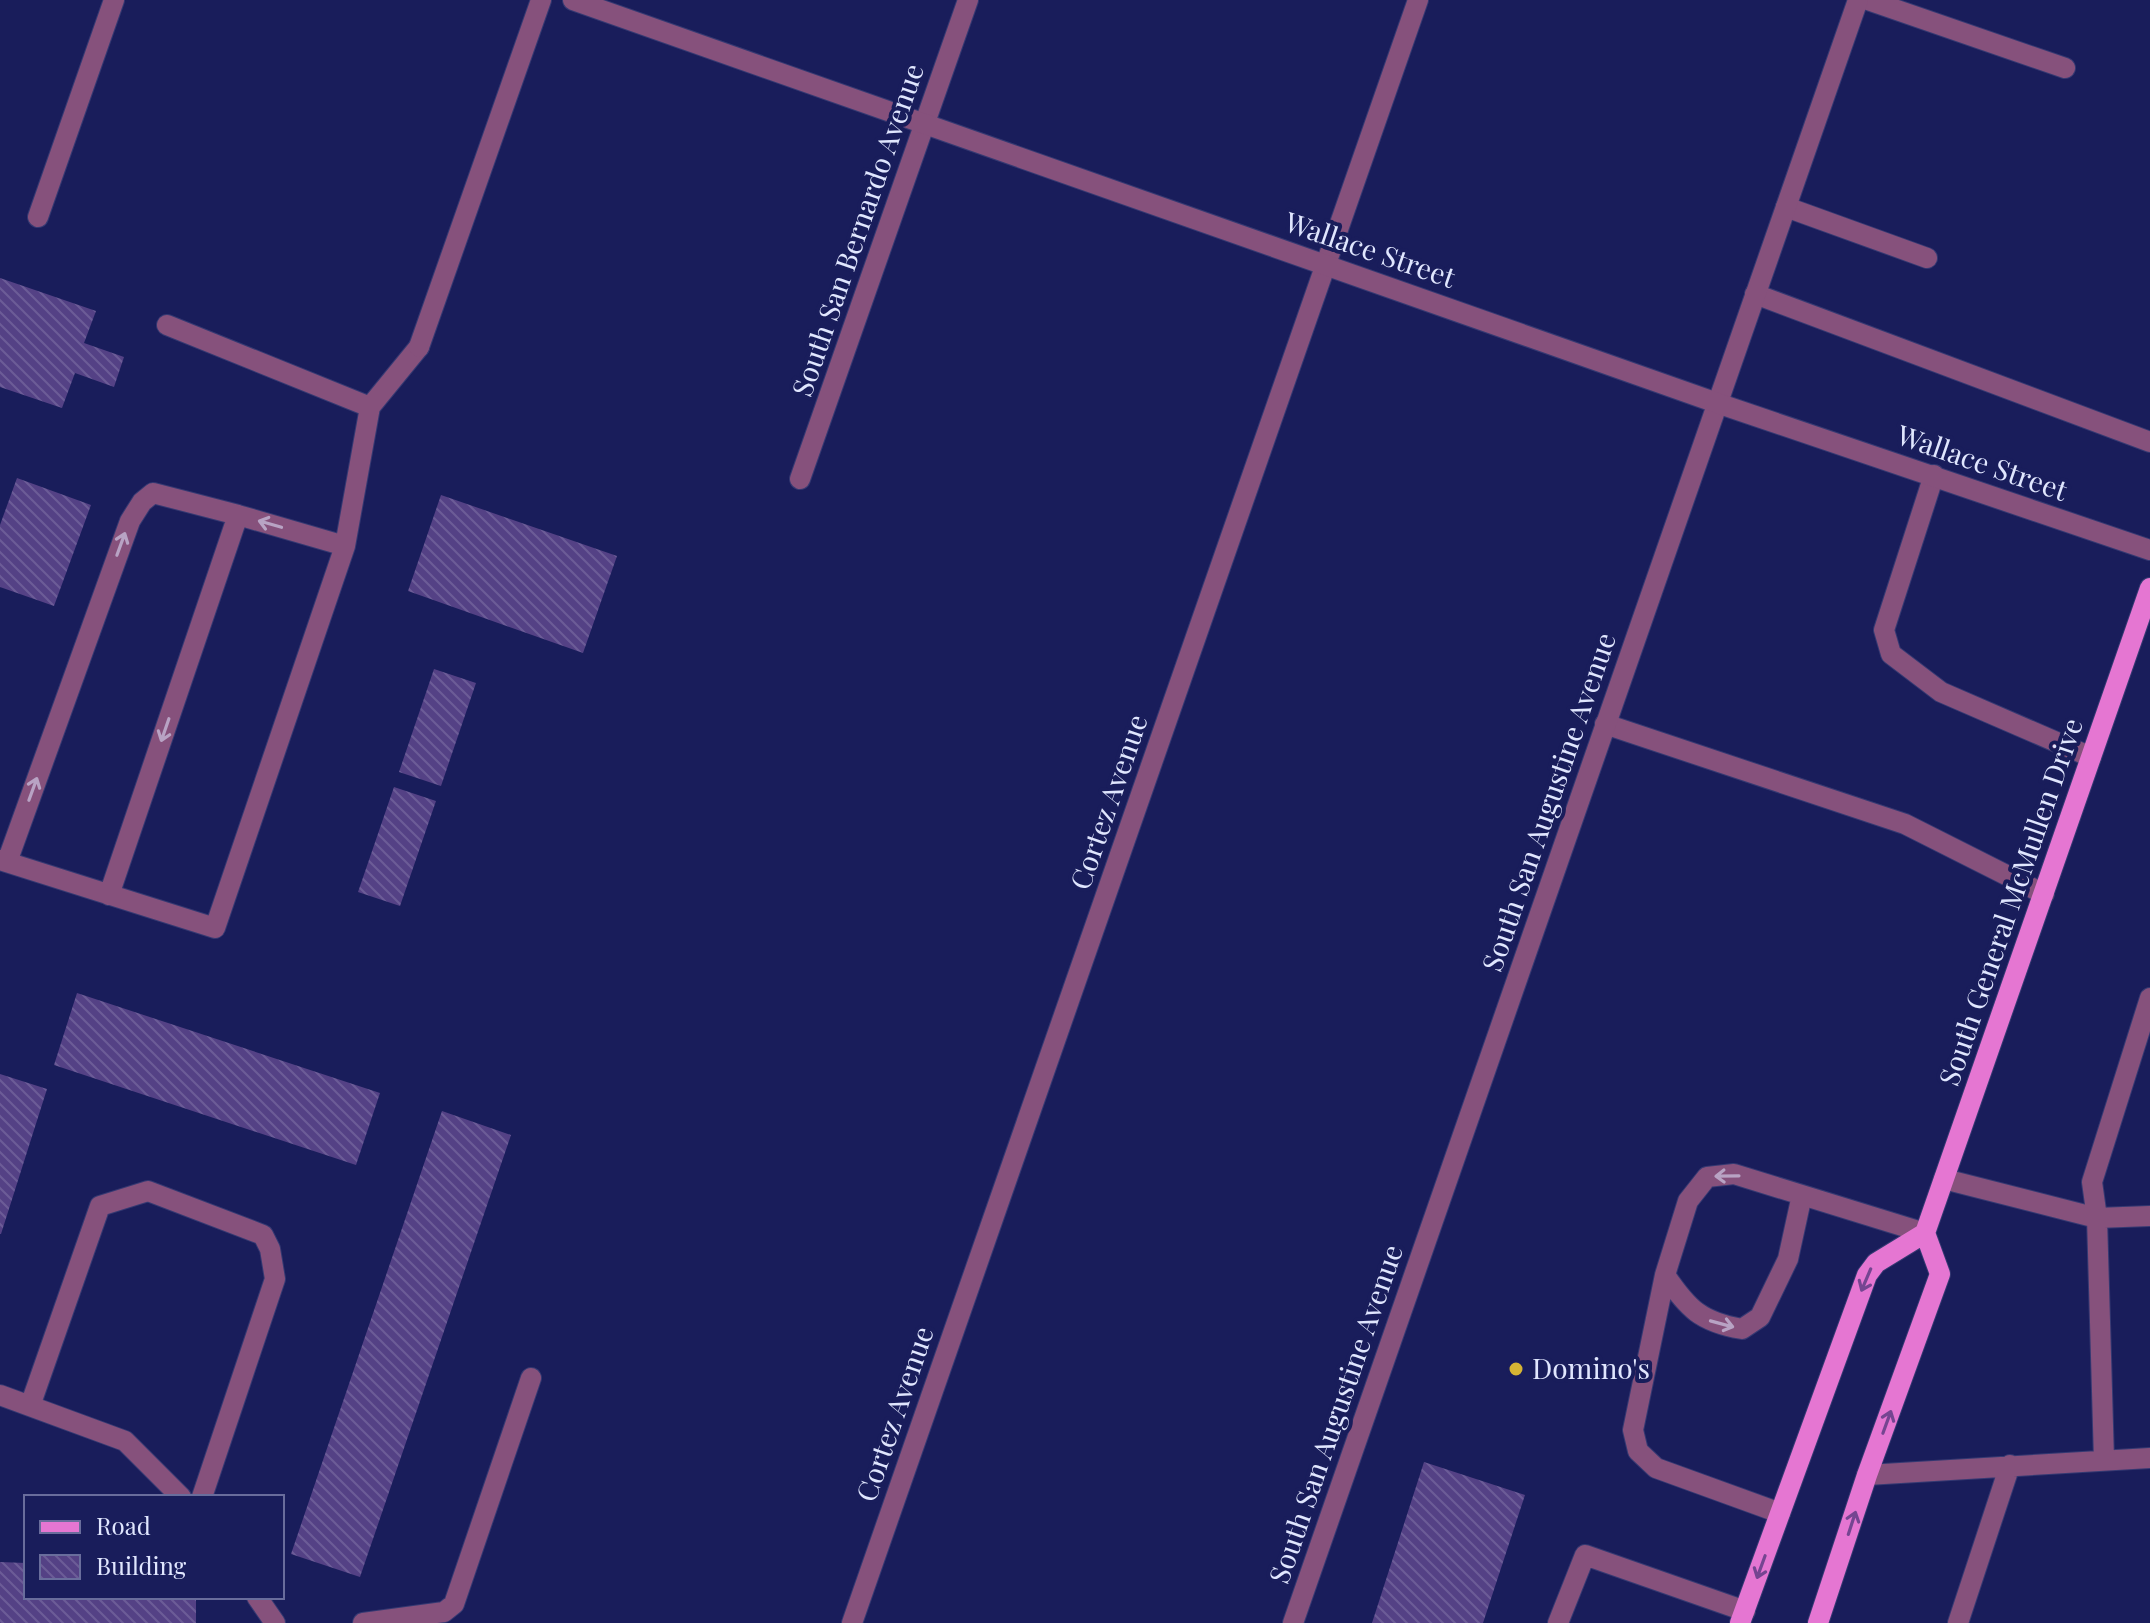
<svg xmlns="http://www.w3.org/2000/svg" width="2150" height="1623" font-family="'Playfair Display',serif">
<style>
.building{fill:url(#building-back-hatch)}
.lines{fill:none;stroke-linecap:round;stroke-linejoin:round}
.service-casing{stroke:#353972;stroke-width:22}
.minor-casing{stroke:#353972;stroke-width:22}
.tertiary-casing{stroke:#353972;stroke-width:22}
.primary-casing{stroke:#353972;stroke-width:22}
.service{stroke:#86517c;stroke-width:20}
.minor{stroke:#86517c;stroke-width:20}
.tertiary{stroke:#86517c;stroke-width:20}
.primary{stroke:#e576d2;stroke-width:20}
.oneway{stroke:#b8a3c4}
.oneway2{stroke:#754591}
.poi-dot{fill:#d6b534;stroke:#191d5b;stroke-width:3}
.labels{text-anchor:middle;stroke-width:8;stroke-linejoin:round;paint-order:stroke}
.street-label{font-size:28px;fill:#e0e6fe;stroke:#191d5b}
.poi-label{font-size:28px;fill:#e0e6fe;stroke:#191d5b;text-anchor:start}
</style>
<defs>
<pattern id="building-back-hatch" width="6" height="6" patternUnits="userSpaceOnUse" patternTransform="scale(2)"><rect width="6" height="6" fill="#544185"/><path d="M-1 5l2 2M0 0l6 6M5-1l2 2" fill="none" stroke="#6c5c97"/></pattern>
</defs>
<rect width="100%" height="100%" fill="#191d5b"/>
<!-- building -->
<path class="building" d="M 0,278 L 96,311 L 84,343 L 124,357 L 114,387 L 75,373 L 62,408 L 0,387 Z
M 17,478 L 91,505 L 54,606 L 0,587 L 0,525 Z
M 441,495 L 617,556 L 583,653 L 408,591 Z
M 434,669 L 476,683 L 441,786 L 399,772 Z
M 394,787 L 436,801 L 400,906 L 358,892 Z
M 77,993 L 380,1093 L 356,1165 L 54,1065 Z
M 0,1074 L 47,1089 L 1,1234 L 0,1234 Z
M 442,1111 L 511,1135 L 360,1577 L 291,1554 Z
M 1424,1462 L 1525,1495 L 1483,1623 L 1372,1623 Z
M 0,1562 L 26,1563 L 26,1597 L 196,1597 L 196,1623 L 0,1623 Z"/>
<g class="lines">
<defs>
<path id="service" d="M 1868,0 L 2065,68
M 1786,207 L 1927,258
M 1755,294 L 2150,442
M 370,407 L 419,347
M 1934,475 L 1884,630 L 1891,654 L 1941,692 L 2091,757
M 1605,724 L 1905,824 L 2044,894
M 0,860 L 215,928 L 345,546 L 370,407 L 167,325
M 7,862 L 130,521 L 142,502 L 153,493 L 238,515
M 109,895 L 238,515 L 345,546
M 1944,1179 L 2097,1218 L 2150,1216
M 1665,1275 C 1688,1309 1701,1322 1742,1329 L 1760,1317 L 1788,1259 L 1802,1195
M 0,1395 L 125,1441 L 181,1497
M 30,1406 L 100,1206 L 148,1191 L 263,1235 L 270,1249 L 275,1279 L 202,1497
M 2104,1460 L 2097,1218 L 2092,1182 L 2150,998
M 1867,1475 L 2150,1458
M 1780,1513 L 1656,1468 L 1638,1451 L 1633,1430 L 1665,1275 L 1688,1201 L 1707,1177 L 1734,1174 L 1925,1233
M 257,1597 L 275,1623
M 363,1623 L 444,1612 L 454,1604 L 531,1378
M 1558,1623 L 1585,1555 L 1745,1611
M 1958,1623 L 2010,1465"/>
<path id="minor" d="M 38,217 L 114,0
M 419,347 L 541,0
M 800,479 L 968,0
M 852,1623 L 1418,0
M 1293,1623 L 1858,0"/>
<path id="tertiary" d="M 573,0 L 1717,403 L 2150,550"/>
<path id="primary" d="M 1740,1623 L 1867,1275 L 1876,1263 L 1925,1233
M 1818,1623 L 1867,1475 L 1940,1274 L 1925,1233 L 2150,588"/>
</defs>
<!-- service casing -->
<use href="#service" class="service-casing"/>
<!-- minor casing -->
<use href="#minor" class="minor-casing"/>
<!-- tertiary casing -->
<use href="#tertiary" class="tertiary-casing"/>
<!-- primary casing -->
<use href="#primary" class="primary-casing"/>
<!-- service -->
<use href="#service" class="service"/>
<!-- minor -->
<use href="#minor" class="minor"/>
<!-- tertiary -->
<use href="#tertiary" class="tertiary"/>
<!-- primary -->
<use href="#primary" class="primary"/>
</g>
<!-- one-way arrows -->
<defs><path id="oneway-shaft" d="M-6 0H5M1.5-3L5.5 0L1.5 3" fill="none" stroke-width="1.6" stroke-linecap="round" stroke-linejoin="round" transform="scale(2)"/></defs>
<g class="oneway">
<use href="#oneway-shaft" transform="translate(270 524) rotate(-164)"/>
<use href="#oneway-shaft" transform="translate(121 544) rotate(-70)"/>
<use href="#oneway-shaft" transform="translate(165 730) rotate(109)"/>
<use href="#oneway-shaft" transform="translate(33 789) rotate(-70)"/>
<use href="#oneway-shaft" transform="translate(1727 1176) rotate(179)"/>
<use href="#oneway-shaft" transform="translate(1722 1324) rotate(15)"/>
</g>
<g class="oneway2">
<use href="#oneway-shaft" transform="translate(1866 1280) rotate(113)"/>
<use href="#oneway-shaft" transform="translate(1887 1422) rotate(-70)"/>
<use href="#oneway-shaft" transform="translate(1852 1523) rotate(-72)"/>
<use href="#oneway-shaft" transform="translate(1761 1567) rotate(110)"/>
</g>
<!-- markers -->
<circle class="poi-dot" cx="1516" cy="1369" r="8"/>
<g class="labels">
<!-- street labels -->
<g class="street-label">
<text transform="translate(858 230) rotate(-71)" y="10">South San Bernardo Avenue</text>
<text transform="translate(1370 250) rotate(19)" y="10">Wallace Street</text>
<text transform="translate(1982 463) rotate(19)" y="10">Wallace Street</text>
<text transform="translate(1109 802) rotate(-71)" y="10">Cortez Avenue</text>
<text transform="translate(1549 802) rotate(-71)" y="10">South San Augustine Avenue</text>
<text transform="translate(2011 902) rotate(-71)" y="10">South General McMullen Drive</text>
<text transform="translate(895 1414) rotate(-71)" y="10">Cortez Avenue</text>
<text transform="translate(1336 1414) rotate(-71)" y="10">South San Augustine Avenue</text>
</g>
<!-- poi labels -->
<g class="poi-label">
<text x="1532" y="1379">Domino's</text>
</g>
</g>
<!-- legend -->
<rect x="24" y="1495" width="260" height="104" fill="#191d5b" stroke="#696d9c" stroke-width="2"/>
<rect x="40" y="1521" width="40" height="12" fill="#e576d2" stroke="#696d9c" stroke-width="2"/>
<text x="96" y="1535" font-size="24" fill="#e0e6fe">Road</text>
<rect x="40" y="1555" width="40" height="24" fill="url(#building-back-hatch)" stroke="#696d9c" stroke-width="2"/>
<text x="96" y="1575" font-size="24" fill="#e0e6fe">Building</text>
</svg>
